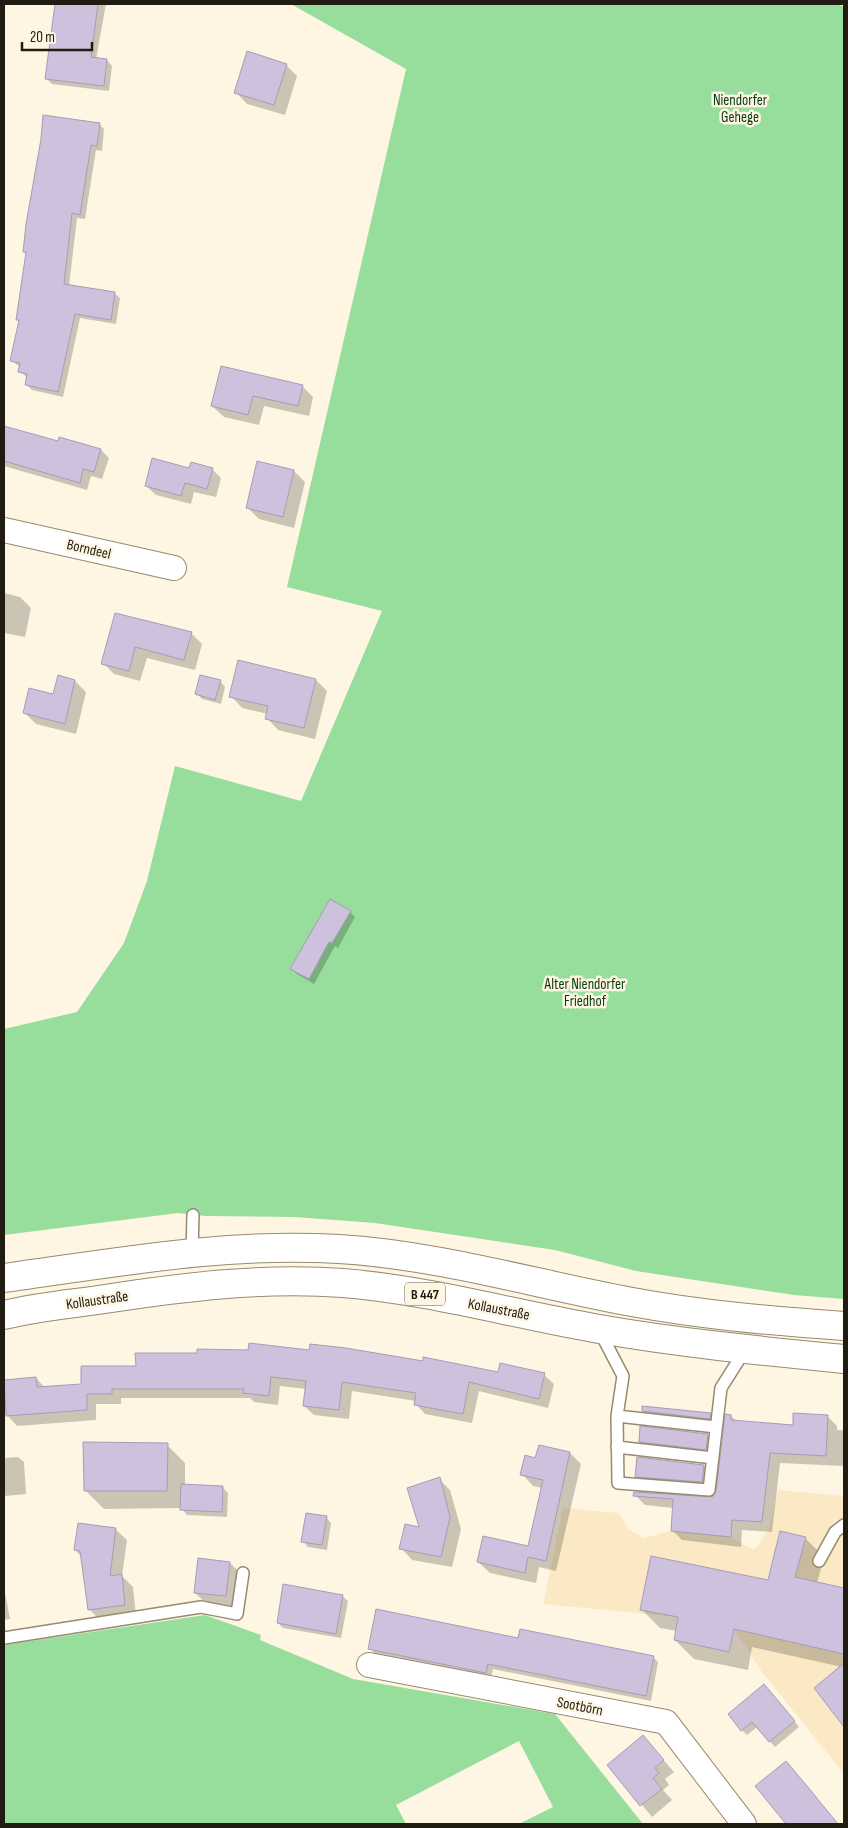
<svg xmlns="http://www.w3.org/2000/svg" width="848" height="1828" font-family="'Sofia Sans Condensed',sans-serif">
<style>
.built{fill:#fae9c4}
.green{fill:#97dd9c}
.shadow{fill:#0003}
.building{fill:#cec1de;stroke:#a79bb7}
.lines{fill:none;stroke-linecap:round;stroke-linejoin:round}
.service-casing{stroke:#978a6e;stroke-width:14}
.minor-casing{stroke:#978a6e;stroke-width:26}
.primary-casing{stroke:#978a6e;stroke-width:30}
.service{stroke:#fff;stroke-width:11}
.minor{stroke:#fff;stroke-width:24}
.primary{stroke:#fff;stroke-width:28}
.labels{text-anchor:middle;stroke-width:5;stroke-linejoin:round;paint-order:stroke}
.shield{fill:#fef6e3;stroke:#635d50;stroke-width:1}
.shield-label{font-size:14px;font-weight:bold;fill:#211c11}
.park-label{font-size:15px;fill:#043b11;stroke:#fef6e3}
.street-label{font-size:15px;fill:#211c11;stroke:#fef6e3}
</style>
<rect width="100%" height="100%" fill="#fef6e3"/>
<!-- built -->
<path class="built" d="M 778,1490 L 844,1496 L 844,1774 L 762,1672 L 734,1629 L 678,1617 L 543,1604 L 563,1508 L 619,1513 L 628,1529 L 644,1538 L 671,1531 L 731,1537 L 752,1549 L 758,1546 L 769,1528 Z"/>
<!-- green -->
<path class="green" d="M 291,4 L 838,4 L 844,7 L 844,1299 L 794,1295 L 636,1271 L 555,1250 L 375,1223 L 295,1217 L 206,1216 L 178,1213 L 4,1235 L 4,1029 L 77,1012 L 124,943 L 147,881 L 175,766 L 301,801 L 382,611 L 287,587 L 406,69 Z
M 205,1615 L 261,1635 L 260,1640 L 353,1679 L 555,1714 L 643,1824 L 519,1824 L 553,1807 L 519,1741 L 396,1805 L 406,1824 L 4,1824 L 4,1645 Z"/>
<!-- shadow -->
<path class="shadow" d="M 56,4 L 106,4 L 96,59 L 107,60 L 112,66 L 109,91 L 52,84 L 46,78 Z
M 286,65 L 297,76 L 285,115 L 247,104 L 236,92 Z
M 99,124 L 104,129 L 102,151 L 96,150 L 85,219 L 77,218 L 69,286 L 114,293 L 120,298 L 116,324 L 80,318 L 63,397 L 32,390 L 26,384 L 28,378 L 19,371 L 20,367 L 12,361 L 20,322 L 17,319 L 27,255 L 24,252 Z
M 222,367 L 302,386 L 313,397 L 309,416 L 264,406 L 259,425 L 224,417 L 212,406 Z
M 4,428 L 58,443 L 101,450 L 109,458 L 102,479 L 91,476 L 87,490 L 4,466 Z
M 258,463 L 294,471 L 305,482 L 294,528 L 259,519 L 248,508 Z
M 190,469 L 212,469 L 221,478 L 216,497 L 194,492 L 191,504 L 156,495 L 146,486 Z
M 4,593 L 20,597 L 31,608 L 25,637 L 4,633 Z
M 116,615 L 191,633 L 202,644 L 195,670 L 147,658 L 140,681 L 114,674 L 103,663 Z
M 316,680 L 327,691 L 315,739 L 278,730 L 267,718 L 268,714 L 242,708 L 231,696 Z
M 75,681 L 86,692 L 76,734 L 36,724 L 25,713 Z
M 220,681 L 225,687 L 221,704 L 202,699 L 197,694 Z
M 350,912 L 355,917 L 338,948 L 335,946 L 314,984 L 297,974 L 292,969 Z
M 82,1367 L 544,1375 L 554,1384 L 548,1408 L 479,1391 L 472,1423 L 425,1414 L 416,1404 L 416,1401 L 352,1391 L 349,1419 L 314,1415 L 304,1406 L 306,1389 L 280,1386 L 278,1405 L 254,1402 L 250,1398 L 121,1398 L 121,1404 L 96,1404 L 96,1420 L 17,1426 L 8,1416 L 36,1378 L 45,1388 L 82,1385 Z
M 643,1411 L 710,1414 L 715,1419 L 715,1423 L 648,1416 Z
M 731,1416 L 736,1421 L 794,1426 L 827,1416 L 837,1426 L 837,1430 L 844,1430 L 844,1466 L 780,1463 L 772,1532 L 742,1530 L 741,1547 L 682,1540 L 672,1530 L 673,1508 L 645,1505 L 635,1495 L 709,1499 L 716,1496 Z
M 708,1435 L 713,1440 L 711,1454 L 645,1447 L 640,1441 Z
M 167,1445 L 185,1463 L 185,1485 L 222,1487 L 228,1493 L 227,1517 L 187,1515 L 181,1508 L 104,1509 L 86,1491 Z
M 570,1453 L 581,1464 L 556,1571 L 539,1567 L 536,1583 L 490,1573 L 478,1562 L 529,1548 L 542,1488 L 533,1486 L 522,1474 L 536,1459 Z
M 18,1457 L 24,1462 L 26,1494 L 6,1496 L 4,1494 L 4,1458 Z
M 704,1466 L 709,1471 L 707,1487 L 642,1482 L 636,1476 Z
M 439,1479 L 450,1490 L 461,1529 L 452,1567 L 412,1560 L 401,1548 L 420,1528 Z
M 326,1517 L 331,1523 L 327,1550 L 308,1547 L 303,1541 Z
M 115,1529 L 127,1540 L 122,1576 L 133,1587 L 136,1616 L 100,1620 L 89,1609 L 82,1557 L 75,1550 Z
M 805,1538 L 824,1557 L 817,1583 L 844,1589 L 844,1725 L 815,1688 L 842,1667 L 752,1647 L 748,1670 L 694,1659 L 675,1640 L 677,1631 L 660,1628 L 641,1609 L 769,1581 Z
M 230,1563 L 241,1574 L 237,1607 L 207,1604 L 195,1593 Z
M 4,1587 L 10,1619 L 4,1620 Z
M 342,1596 L 348,1601 L 341,1638 L 283,1628 L 278,1623 Z
M 519,1640 L 653,1657 L 658,1662 L 651,1701 L 493,1669 L 491,1677 L 375,1654 L 370,1648 Z
M 770,1691 L 799,1727 L 775,1747 L 757,1727 L 747,1735 L 742,1730 Z
M 643,1737 L 674,1772 L 665,1779 L 669,1785 L 663,1790 L 672,1800 L 652,1817 L 609,1765 Z"/>
<!-- building -->
<path class="building" d="M 55,4 L 98,4 L 91,57 L 107,59 L 104,86 L 45,79 Z
M 247,51 L 287,64 L 274,105 L 234,93 Z
M 43,115 L 100,123 L 97,146 L 91,145 L 80,215 L 72,213 L 64,284 L 115,292 L 111,320 L 75,314 L 58,392 L 25,385 L 27,374 L 18,372 L 20,363 L 10,361 L 19,320 L 16,320 L 26,252 L 23,252 L 26,224 L 41,139 Z
M 221,366 L 303,385 L 298,406 L 253,396 L 248,415 L 211,406 Z
M 4,426 L 58,441 L 59,437 L 101,449 L 94,472 L 83,469 L 80,483 L 4,461 Z
M 152,458 L 189,468 L 191,462 L 213,468 L 207,489 L 185,483 L 181,496 L 145,486 Z
M 257,461 L 294,470 L 283,517 L 246,508 Z
M 115,613 L 192,632 L 184,660 L 135,647 L 129,671 L 101,664 Z
M 238,660 L 316,679 L 304,728 L 265,719 L 268,706 L 229,697 Z
M 58,675 L 75,680 L 65,724 L 23,713 L 29,688 L 53,694 Z
M 200,675 L 221,680 L 215,700 L 195,694 Z
M 330,899 L 351,911 L 332,943 L 329,942 L 309,979 L 290,969 Z
M 249,1343 L 309,1350 L 310,1344 L 346,1348 L 423,1361 L 423,1357 L 498,1372 L 500,1363 L 545,1373 L 539,1399 L 469,1382 L 463,1414 L 414,1405 L 416,1393 L 342,1382 L 339,1410 L 303,1406 L 306,1381 L 271,1377 L 269,1396 L 243,1393 L 244,1389 L 112,1389 L 112,1394 L 87,1394 L 87,1410 L 6,1416 L 4,1380 L 36,1377 L 37,1387 L 81,1384 L 81,1366 L 136,1366 L 135,1353 L 197,1353 L 197,1349 L 248,1350 Z
M 642,1406 L 711,1413 L 710,1419 L 642,1411 Z
M 793,1413 L 828,1415 L 826,1456 L 770,1453 L 762,1522 L 732,1520 L 731,1537 L 671,1531 L 673,1499 L 633,1496 L 634,1492 L 713,1497 L 716,1491 L 725,1414 L 731,1415 L 731,1420 L 793,1425 Z
M 640,1426 L 708,1434 L 706,1450 L 639,1442 Z
M 83,1442 L 168,1443 L 167,1491 L 84,1491 Z
M 539,1445 L 570,1452 L 546,1561 L 528,1557 L 525,1573 L 477,1562 L 483,1536 L 528,1546 L 543,1480 L 520,1475 L 525,1455 L 535,1458 Z
M 637,1457 L 704,1465 L 702,1482 L 635,1477 Z
M 440,1477 L 450,1517 L 441,1557 L 399,1549 L 405,1524 L 419,1527 L 407,1488 Z
M 181,1484 L 223,1486 L 222,1512 L 180,1510 Z
M 306,1513 L 327,1516 L 322,1545 L 301,1542 Z
M 78,1523 L 116,1528 L 110,1576 L 122,1574 L 125,1605 L 88,1610 L 80,1551 L 74,1550 Z
M 780,1531 L 806,1537 L 795,1577 L 844,1588 L 844,1654 L 734,1629 L 729,1652 L 674,1640 L 678,1617 L 640,1610 L 651,1556 L 768,1580 Z
M 198,1558 L 230,1562 L 226,1596 L 194,1593 Z
M 283,1584 L 343,1595 L 336,1634 L 277,1623 Z
M 376,1609 L 518,1638 L 520,1629 L 654,1656 L 646,1696 L 488,1664 L 486,1673 L 368,1649 Z
M 844,1663 L 844,1727 L 814,1688 Z
M 764,1684 L 795,1721 L 769,1742 L 752,1722 L 741,1731 L 728,1714 Z
M 643,1735 L 664,1760 L 655,1768 L 659,1773 L 653,1778 L 662,1789 L 640,1806 L 607,1765 Z
M 786,1761 L 807,1786 L 838,1824 L 786,1824 L 755,1786 Z"/>
<g class="lines">
<defs>
<path id="service" d="M 192,1254 L 193,1215
M 600,1332 L 623,1376 L 617,1416 L 618,1483 L 709,1490 L 721,1388 L 745,1350
M 617,1416 L 716,1427
M 617,1447 L 713,1458
M 819,1561 L 835,1532 L 844,1525
M 4,1638 L 201,1607 L 237,1614 L 243,1573"/>
<path id="minor" d="M 4,530 L 174,568
M 369,1665 L 666,1722 L 744,1824"/>
<path id="primary" d="M 4,1278 C 114,1263 227,1242 339,1249 C 438,1255 535,1284 632,1302 C 702,1315 773,1321 844,1326
M 4,1315 C 37,1307 71,1304 105,1299 C 183,1287 264,1277 343,1283 C 429,1290 513,1314 599,1329 C 680,1343 762,1351 844,1359"/>
</defs>
<!-- service casing -->
<use href="#service" class="service-casing"/>
<!-- minor casing -->
<use href="#minor" class="minor-casing"/>
<!-- primary casing -->
<use href="#primary" class="primary-casing"/>
<!-- service -->
<use href="#service" class="service"/>
<!-- minor -->
<use href="#minor" class="minor"/>
<!-- primary -->
<use href="#primary" class="primary"/>
</g>
<g class="labels">
<!-- shield labels -->
<rect class="shield" x="405" y="1282.5" width="40" height="23" rx="4"/>
<g class="shield-label">
<text x="425" y="1299">B 447</text>
</g>
<!-- park labels -->
<g class="park-label">
<text x="740" y="105">Niendorfer<tspan x="740" dy="17">Gehege</tspan></text>
<text x="585" y="989">Alter Niendorfer<tspan x="585" dy="17">Friedhof</tspan></text>
</g>
<!-- street labels -->
<g class="street-label">
<text transform="translate(89 549) rotate(13)" y="5">Borndeel</text>
<text transform="translate(97 1300) rotate(-8)" y="5">Kollaustraße</text>
<text transform="translate(499 1309) rotate(11)" y="5">Kollaustraße</text>
<text transform="translate(580 1706) rotate(11)" y="5">Sootbörn</text>
</g>
</g>
<!-- border -->
<rect width="848" height="1828" fill="none" stroke="#211c11" stroke-width="10"/>
<!-- scale -->
<path d="M22 42v8h70v-8" fill="none" stroke="#211c11" stroke-width="2.5"/>
<text x="30" y="42" font-size="15" fill="#211c11" stroke="#fef6e3" stroke-width="4" paint-order="stroke">20 m</text>
</svg>
